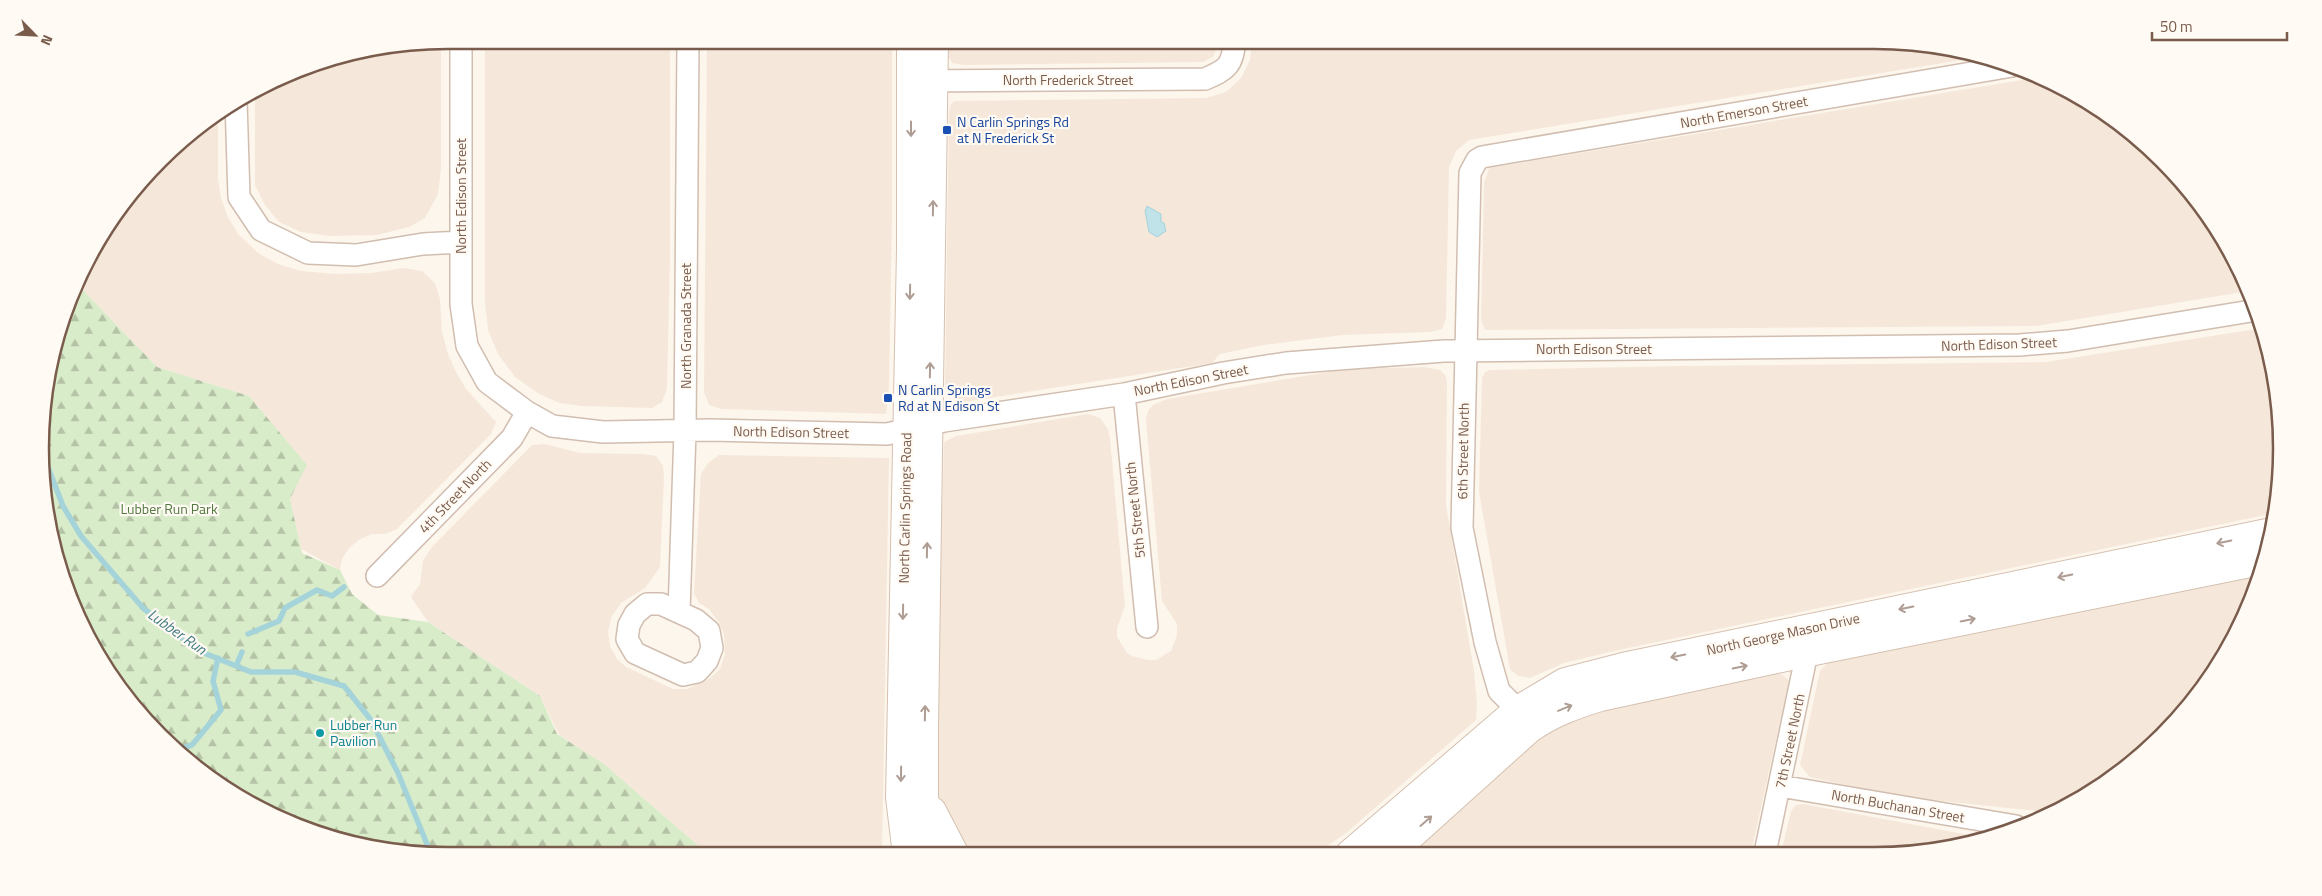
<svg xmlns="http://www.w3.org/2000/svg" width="2322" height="896" font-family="'Titillium Web',sans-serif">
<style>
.residential{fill:#f5e8da}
.forest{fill:url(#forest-firs)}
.water{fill:#bfe3e8;stroke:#a5d3da}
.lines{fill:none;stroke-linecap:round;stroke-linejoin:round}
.stream{stroke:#a5d3da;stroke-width:5.5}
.minor-casing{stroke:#d1beb0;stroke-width:24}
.secondary-casing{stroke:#d6c0b0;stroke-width:30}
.minor{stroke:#fff;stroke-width:21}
.secondary{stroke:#fff;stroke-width:28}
.oneway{stroke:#af9d94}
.transit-dot{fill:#1a4fb4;stroke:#fffaf3;stroke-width:2}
.culture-dot{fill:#0f9aa8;stroke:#fffaf3;stroke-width:2}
.labels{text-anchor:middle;stroke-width:4.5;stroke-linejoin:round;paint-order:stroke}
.street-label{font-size:14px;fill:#7a5c4d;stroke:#fffaf3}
.transit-label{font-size:14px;fill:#164399;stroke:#fffaf3;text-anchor:start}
.park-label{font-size:14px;fill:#537a41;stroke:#fffaf3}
.culture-label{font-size:14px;fill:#0d838f;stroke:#fffaf3;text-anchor:start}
.water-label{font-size:15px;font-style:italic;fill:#437c86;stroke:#fffaf3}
.rim{fill:none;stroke:#7a5c4d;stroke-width:2.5}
</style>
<defs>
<pattern id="forest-firs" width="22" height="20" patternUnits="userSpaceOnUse" patternTransform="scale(1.25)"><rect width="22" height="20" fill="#d8ecc9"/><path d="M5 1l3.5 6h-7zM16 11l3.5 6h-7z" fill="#b4c2a5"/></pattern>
</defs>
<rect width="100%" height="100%" fill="#fdf6ec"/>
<!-- residential -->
<path class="residential" d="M 485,40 L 670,40 L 670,257 L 667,389 L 662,402 L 652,408 L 581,406 L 560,403 L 539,394 L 515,377 L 498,354 L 488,330 L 485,303 Z
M 707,40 L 892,40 L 892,217 L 889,386 L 886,414 L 721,409 L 709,405 L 704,392 Z
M 948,40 L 1217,40 L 1217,47 L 1213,57 L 1203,62 L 963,65 L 953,63 L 949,58 Z
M 1252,40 L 1874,40 L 1986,56 L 1469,140 L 1456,151 L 1449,167 L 1446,319 L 1442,329 L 1430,332 L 1343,335 L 1264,345 L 1220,354 L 1212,363 L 964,402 L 945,389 L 949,112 L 951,104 L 954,101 L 1206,98 L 1226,92 L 1241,78 L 1250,60 Z
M 441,41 L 441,169 L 438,194 L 425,218 L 409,227 L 377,235 L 330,236 L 301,232 L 279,222 L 265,205 L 255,185 L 255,89 L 317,62 Z
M 2040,77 L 2055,82 L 2123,124 L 2181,179 L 2227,244 L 2249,291 L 2036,326 L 1485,330 L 1481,320 L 1484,183 L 1489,168 Z
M 218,113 L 218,178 L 221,198 L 228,217 L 238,234 L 258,253 L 278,264 L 301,271 L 336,274 L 372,273 L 403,268 L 422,271 L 435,283 L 440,299 L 442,332 L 448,354 L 456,372 L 466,389 L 496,422 L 491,434 L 397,529 L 385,534 L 372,534 L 360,539 L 349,548 L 342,559 L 340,570 L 301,549 L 290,499 L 306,465 L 249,396 L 157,367 L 77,284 L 95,244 L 179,141 Z
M 2263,328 L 2279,395 L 2281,475 L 2275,513 L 1614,651 L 1564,663 L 1530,678 L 1518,676 L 1510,669 L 1479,492 L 1482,378 L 1485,372 L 1490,370 L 1679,366 L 2046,362 Z
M 1424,367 L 1440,370 L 1445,375 L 1447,382 L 1446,505 L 1474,671 L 1477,703 L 1476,720 L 1345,834 L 1315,854 L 963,855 L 941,812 L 934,784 L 944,442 L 956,436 L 1088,414 L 1100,418 L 1108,429 L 1110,438 L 1125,606 L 1117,628 L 1117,637 L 1127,653 L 1132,656 L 1148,660 L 1156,660 L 1171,651 L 1177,635 L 1177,624 L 1162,601 L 1146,420 L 1148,411 L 1153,405 L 1167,399 L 1346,369 Z
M 545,444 L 580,453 L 643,454 L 656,456 L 663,466 L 664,476 L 660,567 L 645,588 L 621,603 L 612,616 L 608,631 L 610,646 L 617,659 L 626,667 L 673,689 L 687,689 L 709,679 L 720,669 L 725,654 L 724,634 L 719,623 L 709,609 L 699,603 L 694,593 L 701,474 L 708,463 L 719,455 L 889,458 L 882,855 L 709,855 L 604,764 L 559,735 L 540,696 L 428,622 L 411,597 L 420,584 L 423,561 L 431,548 L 532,445 Z
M 2260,571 L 2213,674 L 2143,755 L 2056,813 L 1894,796 L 1810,777 L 1800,765 L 1820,671 L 1829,661 Z
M 1772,672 L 1783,675 L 1789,681 L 1751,853 L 1419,854 L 1424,838 L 1541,735 L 1580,715 Z
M 1803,804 L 1964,834 L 1974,838 L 1928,852 L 1781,853 L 1791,811 L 1796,805 Z"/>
<!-- forest -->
<path class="forest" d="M 77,284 L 157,367 L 249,396 L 307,465 L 290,499 L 302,553 L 340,570 L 352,594 L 378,615 L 428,622 L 540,696 L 557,734 L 604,764 L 709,855 L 448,856 L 342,842 L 268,814 L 200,772 L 109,674 L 71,604 L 48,528 L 44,394 L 62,317 Z"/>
<!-- water -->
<path class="water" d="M 1147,206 L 1161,214 L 1161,222 L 1164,223 L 1166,231 L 1157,237 L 1149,232 L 1145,211 Z"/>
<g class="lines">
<!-- stream -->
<path class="stream" d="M 46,462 L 63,506 L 81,536 L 143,608 L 199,651 L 251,672 L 295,672 L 344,686 L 371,720 L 398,773 L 431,854
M 248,634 L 279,621 L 285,608 L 317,590 L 332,596 L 344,587
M 236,666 L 242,652
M 178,749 L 192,745 L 221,710 L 213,681 L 218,658"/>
<defs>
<path id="minor" d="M 461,40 L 461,304 L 467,346 L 487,382 L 527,412 L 552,426 L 603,432 L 711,430 L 887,434 L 944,421 L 1124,394 L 1223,373 L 1286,363 L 1444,351 L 2020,345 L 2068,341 L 2257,310
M 920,81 L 1205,79 C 1228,69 1232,66 1235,40
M 236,101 L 239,197 L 261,230 L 308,253 L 356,255 L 423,244 L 461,242
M 1124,394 L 1147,627
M 377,576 L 512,438 L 527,412
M 647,604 L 661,604 L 696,620 L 709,631 L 712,648 L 707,661 L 697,672 L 683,675 L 635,653 L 627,639 L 629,625 L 635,614 Z
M 679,612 L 685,431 L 688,40
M 1525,723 L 1518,710 L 1499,691 L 1485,642 L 1462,528 L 1470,173 L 1477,160 L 1482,157 L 2012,66
M 1780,786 L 2016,826
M 1765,853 L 1810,638"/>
<path id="secondary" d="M 932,811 L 955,855
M 1350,854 L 1518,710 L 1565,682 L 1623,667 L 2272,532
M 1390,854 L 1529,729 C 1552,713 1574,705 1600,697 L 1809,652 L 2265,560
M 907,855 L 900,797 L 911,250 L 911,40
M 930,855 L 924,796 L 924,729 L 934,40"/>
</defs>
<!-- minor casing -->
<use href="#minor" class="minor-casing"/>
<!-- secondary casing -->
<use href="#secondary" class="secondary-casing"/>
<!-- minor -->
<use href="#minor" class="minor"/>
<!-- secondary -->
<use href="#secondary" class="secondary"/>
</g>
<!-- one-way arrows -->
<defs><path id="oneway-shaft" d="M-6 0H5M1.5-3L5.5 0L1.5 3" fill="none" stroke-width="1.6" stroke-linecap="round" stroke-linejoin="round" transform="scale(1.25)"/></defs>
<g class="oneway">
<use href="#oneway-shaft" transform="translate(911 129) rotate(90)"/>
<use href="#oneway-shaft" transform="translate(933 208) rotate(-89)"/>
<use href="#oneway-shaft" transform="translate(910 292) rotate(91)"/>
<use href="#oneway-shaft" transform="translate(930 370) rotate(-89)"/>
<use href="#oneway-shaft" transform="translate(2224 542) rotate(168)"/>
<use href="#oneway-shaft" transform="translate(927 550) rotate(-89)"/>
<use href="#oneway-shaft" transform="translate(2065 576) rotate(168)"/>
<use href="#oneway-shaft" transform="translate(1906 608) rotate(168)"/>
<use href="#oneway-shaft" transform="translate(903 612) rotate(91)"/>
<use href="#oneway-shaft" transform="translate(1968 620) rotate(-11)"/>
<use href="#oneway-shaft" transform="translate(1678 656) rotate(168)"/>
<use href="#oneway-shaft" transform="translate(1740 667) rotate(-12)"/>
<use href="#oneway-shaft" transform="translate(1565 708) rotate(-22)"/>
<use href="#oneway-shaft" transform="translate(925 713) rotate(-89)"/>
<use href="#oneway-shaft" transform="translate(901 774) rotate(91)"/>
<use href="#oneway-shaft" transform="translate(1426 821) rotate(-41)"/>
</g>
<!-- markers -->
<g class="transit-dot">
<rect x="942" y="125" width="10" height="10" rx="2.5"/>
<rect x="883" y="393" width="10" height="10" rx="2.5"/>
</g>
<circle class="culture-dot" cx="320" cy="733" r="5"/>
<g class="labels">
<!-- street labels -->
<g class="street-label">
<text x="1068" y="85">North Frederick Street</text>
<text transform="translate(1744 112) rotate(-10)" y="5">North Emerson Street</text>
<text transform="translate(461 196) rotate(-90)" y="5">North Edison Street</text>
<text transform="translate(686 326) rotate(-90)" y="5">North Granada Street</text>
<text transform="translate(1999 344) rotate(-2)" y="5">North Edison Street</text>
<text x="1594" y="354">North Edison Street</text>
<text transform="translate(1191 380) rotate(-11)" y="5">North Edison Street</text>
<text transform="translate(791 432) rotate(1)" y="5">North Edison Street</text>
<text transform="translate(1463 451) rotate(-89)" y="5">6th Street North</text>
<text transform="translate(455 496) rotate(-46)" y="5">4th Street North</text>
<text transform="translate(905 508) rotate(-89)" y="5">North Carlin Springs Road</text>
<text transform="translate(1135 510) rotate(-96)" y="5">5th Street North</text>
<text transform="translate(1783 634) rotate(-12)" y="5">North George Mason Drive</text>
<text transform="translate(1790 741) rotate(-78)" y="5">7th Street North</text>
<text transform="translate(1898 806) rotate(10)" y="5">North Buchanan Street</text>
</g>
<!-- transit labels -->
<g class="transit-label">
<text x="957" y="127">N Carlin Springs Rd<tspan x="957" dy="16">at N Frederick St</tspan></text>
<text x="898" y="395">N Carlin Springs<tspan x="898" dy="16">Rd at N Edison St</tspan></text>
</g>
<!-- park labels -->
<g class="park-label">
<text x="169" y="514">Lubber Run Park</text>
</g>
<!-- culture labels -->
<g class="culture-label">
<text x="330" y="730">Lubber Run<tspan x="330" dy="16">Pavilion</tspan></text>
</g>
<!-- water labels -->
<g class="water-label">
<text transform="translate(177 632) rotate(35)" y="5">Lubber Run</text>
</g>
</g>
<!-- crop -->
<path d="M0 0H2322V896H0ZM448 49H1874A399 399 0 0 1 2273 448V448A399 399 0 0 1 1874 847H448A399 399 0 0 1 49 448V448A399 399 0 0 1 448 49Z" fill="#fffaf3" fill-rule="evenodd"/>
<path class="rim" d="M448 49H1874A399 399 0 0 1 2273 448V448A399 399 0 0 1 1874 847H448A399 399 0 0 1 49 448V448A399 399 0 0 1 448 49Z"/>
<!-- north arrow -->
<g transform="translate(35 35) rotate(114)" stroke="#fffaf3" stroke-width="4" paint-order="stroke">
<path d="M0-4L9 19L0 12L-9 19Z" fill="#7a5c4d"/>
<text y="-8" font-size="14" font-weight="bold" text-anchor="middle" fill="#7a5c4d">N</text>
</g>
<!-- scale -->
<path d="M2152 32v8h135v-8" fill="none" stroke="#7a5c4d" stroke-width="2.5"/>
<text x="2160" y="32" font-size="15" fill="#7a5c4d" stroke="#fffaf3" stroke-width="4" paint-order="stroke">50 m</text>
</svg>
